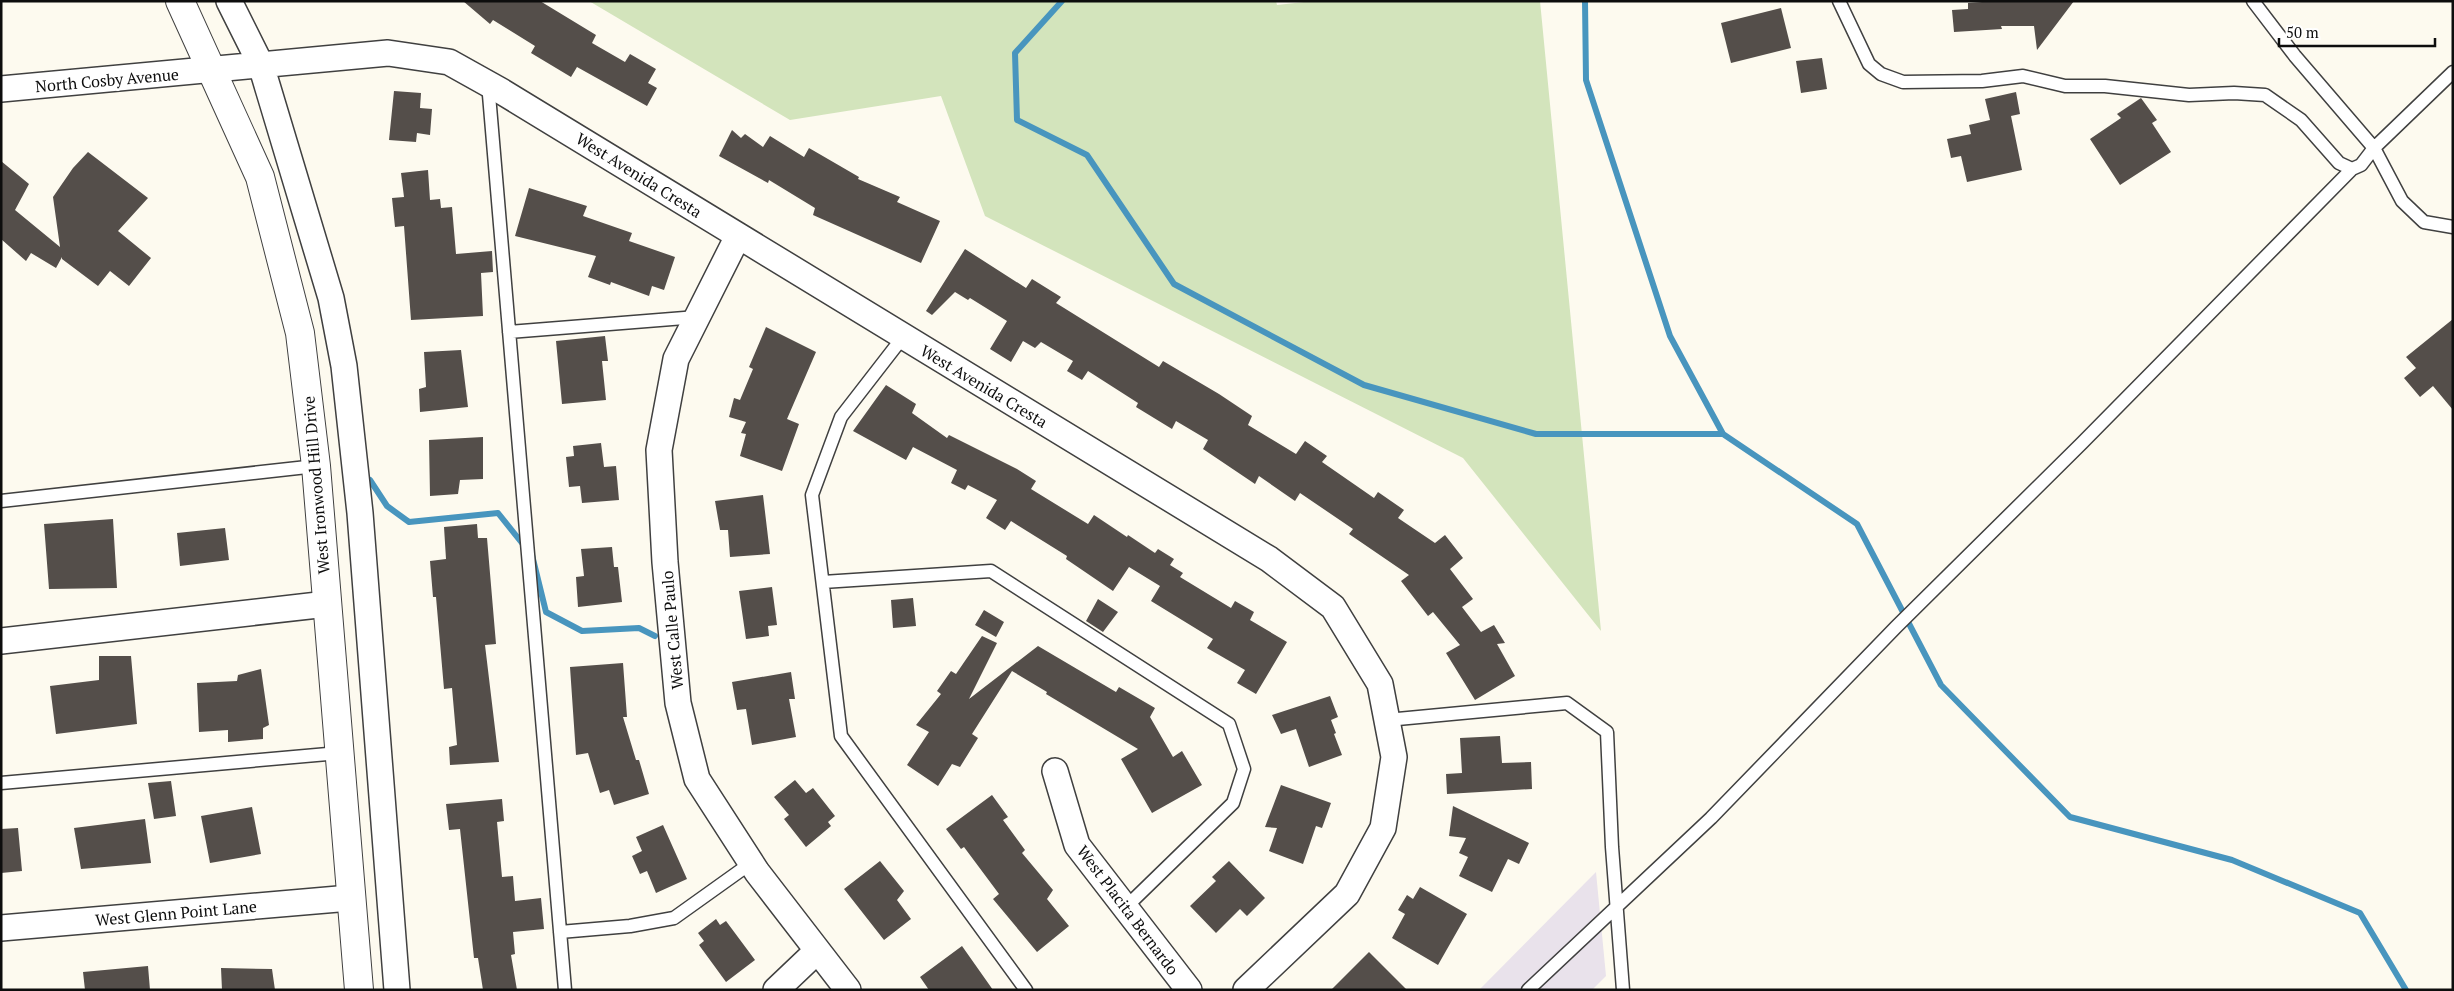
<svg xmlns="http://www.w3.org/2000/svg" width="2454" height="991" font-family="'PT Serif',serif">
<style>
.industrial{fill:#e9e2eb}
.green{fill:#d3e4bc}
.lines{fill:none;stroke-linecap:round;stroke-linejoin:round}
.stream{stroke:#4895be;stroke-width:6}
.building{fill:#544e4a}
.service-casing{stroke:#404040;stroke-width:15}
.minor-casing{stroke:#404040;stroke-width:28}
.tertiary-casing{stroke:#404040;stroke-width:30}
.service{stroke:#fff;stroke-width:12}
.minor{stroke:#fff;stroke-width:25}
.tertiary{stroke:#fff;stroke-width:28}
.labels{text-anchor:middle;stroke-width:5;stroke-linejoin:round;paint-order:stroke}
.street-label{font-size:16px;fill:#0d0d0d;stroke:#fff}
</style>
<rect width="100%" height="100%" fill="#fdfaef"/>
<!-- industrial -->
<path class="industrial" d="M 1596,872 L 1606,976 L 1592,990 L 1479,990 Z"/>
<!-- green -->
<path class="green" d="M 589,1 L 1276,1 L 1277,5 L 1313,1 L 1540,1 L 1601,631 L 1463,458 L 985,216 L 941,96 L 790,120 Z"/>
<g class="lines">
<!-- stream -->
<path class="stream" d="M 1062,1 L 1015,53 L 1017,120 L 1087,155 L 1174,284 L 1364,385 L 1536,434 L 1723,434 L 1857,524 L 1941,685 L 2070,817 L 2232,860 L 2360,913 L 2406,990
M 1585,1 L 1586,80 L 1670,336 L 1723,434
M 370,480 L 387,506 L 409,522 L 498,513 L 526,548
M 532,555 L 546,612 L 582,631 L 639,628 L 655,636"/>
</g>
<!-- building -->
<path class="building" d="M 463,1 L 540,1 L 596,35 L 592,43 L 625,62 L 630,54 L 656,69 L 648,83 L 657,88 L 647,106 L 577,67 L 571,77 L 531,53 L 535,46 L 493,20 L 490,24 Z
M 1996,1 L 2074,1 L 2037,50 L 2034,26 L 2001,26 L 2002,29 L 1954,32 L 1952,10 L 1968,9 L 1968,3 Z
M 1781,8 L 1791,48 L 1731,63 L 1721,23 Z
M 1822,58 L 1827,89 L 1801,93 L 1796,61 Z
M 394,91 L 421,93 L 420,108 L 432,109 L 430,135 L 417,133 L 416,142 L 389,140 Z
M 2016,92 L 2020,114 L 2011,116 L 2022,170 L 1967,182 L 1961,156 L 1951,158 L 1947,139 L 1971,134 L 1969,125 L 1990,120 L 1985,99 Z
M 2141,98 L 2157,120 L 2152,123 L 2171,152 L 2120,185 L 2090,139 L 2121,118 L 2117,114 Z
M 732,130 L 741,138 L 745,134 L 763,147 L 770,136 L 804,157 L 809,148 L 859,177 L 858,179 L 900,197 L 897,202 L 940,221 L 921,263 L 813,215 L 815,208 L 769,180 L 768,183 L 719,156 Z
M 88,152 L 148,198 L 118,231 L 151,258 L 129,286 L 110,271 L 98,286 L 62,259 L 62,257 L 56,268 L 31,253 L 26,261 L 1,239 L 1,161 L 29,184 L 15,210 L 60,247 L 53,197 L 73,168 Z
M 428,170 L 430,200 L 440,199 L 441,208 L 452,207 L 456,254 L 492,251 L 493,272 L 481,273 L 483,316 L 411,320 L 404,226 L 395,227 L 392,198 L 404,197 L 401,173 Z
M 529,188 L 587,206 L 583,216 L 632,233 L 629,241 L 675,257 L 664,290 L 652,286 L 649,296 L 611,282 L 610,285 L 588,277 L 596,256 L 515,236 Z
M 965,249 L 1026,288 L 1032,279 L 1061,297 L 1056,303 L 1159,367 L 1163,361 L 1219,394 L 1252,416 L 1248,425 L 1296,454 L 1305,441 L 1327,456 L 1322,462 L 1374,498 L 1378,492 L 1404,510 L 1398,518 L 1435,543 L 1445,535 L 1463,558 L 1450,569 L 1473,599 L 1462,607 L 1481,632 L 1494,625 L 1505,643 L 1497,644 L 1515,676 L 1475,700 L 1446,653 L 1460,645 L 1433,612 L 1428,616 L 1401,581 L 1409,575 L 1349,534 L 1353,529 L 1300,493 L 1295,501 L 1259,476 L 1255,484 L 1203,449 L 1208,440 L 1176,421 L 1172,429 L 1136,407 L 1138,403 L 1088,371 L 1082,380 L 1067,371 L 1073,361 L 1041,342 L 1035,348 L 1023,341 L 1011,362 L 990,349 L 1007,321 L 970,298 L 968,300 L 955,292 L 932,315 L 926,311 Z
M 2453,319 L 2453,410 L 2433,386 L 2420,397 L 2404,378 L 2416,368 L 2406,357 Z
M 766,327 L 816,352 L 787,419 L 799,424 L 782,471 L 740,456 L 746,434 L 741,433 L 746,422 L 729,417 L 734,398 L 740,400 L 753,369 L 749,367 Z
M 605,336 L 608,361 L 602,361 L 606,400 L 562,404 L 556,341 Z
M 461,350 L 468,407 L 420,412 L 419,389 L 426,387 L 424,352 Z
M 886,385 L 916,404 L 912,413 L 947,438 L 949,435 L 1017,469 L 1036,481 L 1031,489 L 1088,524 L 1094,515 L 1127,537 L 1128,535 L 1155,553 L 1158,549 L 1174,559 L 1170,565 L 1183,573 L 1180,577 L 1231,608 L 1235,601 L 1254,612 L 1250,620 L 1287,642 L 1256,694 L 1237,683 L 1245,670 L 1207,648 L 1213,639 L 1151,601 L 1160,586 L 1129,567 L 1113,591 L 1066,559 L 1067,556 L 1011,521 L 1005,530 L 986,518 L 997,500 L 968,485 L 965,490 L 951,483 L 957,470 L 913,447 L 906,460 L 853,431 Z
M 483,437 L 483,479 L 460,480 L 458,494 L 430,496 L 429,440 Z
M 601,443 L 604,467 L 616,466 L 619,500 L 582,503 L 580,486 L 569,487 L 566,457 L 574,456 L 573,446 Z
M 763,495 L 770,554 L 730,557 L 728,530 L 720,530 L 715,501 Z
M 113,519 L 117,588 L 49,589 L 44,524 Z
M 477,524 L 478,538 L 487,538 L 496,644 L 485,645 L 499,762 L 450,765 L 449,747 L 457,745 L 452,688 L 444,689 L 436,597 L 433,597 L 430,561 L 446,559 L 444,527 Z
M 225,528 L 229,560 L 180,566 L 177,533 Z
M 612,547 L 614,567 L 618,567 L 622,602 L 578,607 L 576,577 L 584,576 L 581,549 Z
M 772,587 L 777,625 L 768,626 L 769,636 L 746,639 L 739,591 Z
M 913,598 L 916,626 L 893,628 L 891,600 Z
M 1098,599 L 1118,612 L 1103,632 L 1086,621 Z
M 984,610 L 1004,622 L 996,637 L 975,625 Z
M 982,636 L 997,643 L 969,699 L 1038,646 L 1116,692 L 1119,687 L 1155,708 L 1150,717 L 1173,757 L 1182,751 L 1202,785 L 1152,813 L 1121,759 L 1138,749 L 1046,694 L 1047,692 L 1012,671 L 972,734 L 978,738 L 960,767 L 952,764 L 938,786 L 907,765 L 929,732 L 916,725 L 941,694 L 937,691 L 951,671 L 956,674 Z
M 99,656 L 131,656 L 137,724 L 56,734 L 50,686 L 99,680 Z
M 623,663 L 627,717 L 623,717 L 636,760 L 639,760 L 649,794 L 614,805 L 609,790 L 600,793 L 588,753 L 576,755 L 570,667 Z
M 261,669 L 269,725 L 263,728 L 263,739 L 228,742 L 228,730 L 199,732 L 197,683 L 237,681 L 238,675 Z
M 791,672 L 795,699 L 789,699 L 796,737 L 752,745 L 746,709 L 737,710 L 732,682 Z
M 1330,696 L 1338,717 L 1331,720 L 1336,733 L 1334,734 L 1342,755 L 1309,767 L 1296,729 L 1281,734 L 1272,715 Z
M 1500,736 L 1502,763 L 1531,762 L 1532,789 L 1447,794 L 1446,774 L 1462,773 L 1460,738 Z
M 795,780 L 806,793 L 813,788 L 835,816 L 828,822 L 831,826 L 806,847 L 784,819 L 789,815 L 774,797 Z
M 171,781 L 176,816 L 154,819 L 148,783 Z
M 1281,785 L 1331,803 L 1322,828 L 1316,826 L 1303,864 L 1269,851 L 1277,828 L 1265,827 Z
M 992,795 L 1008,817 L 1003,820 L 1025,850 L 1022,853 L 1053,890 L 1047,899 L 1069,926 L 1037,952 L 993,899 L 999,894 L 964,847 L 961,849 L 946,829 Z
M 502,799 L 504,821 L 497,822 L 502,877 L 513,876 L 515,901 L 541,898 L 544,929 L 513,932 L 515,954 L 511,955 L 517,990 L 483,990 L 478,958 L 474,958 L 460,829 L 449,830 L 446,804 Z
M 1453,806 L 1529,843 L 1519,864 L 1508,859 L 1492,892 L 1459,876 L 1468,857 L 1459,853 L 1466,838 L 1449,836 Z
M 252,807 L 261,854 L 210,863 L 201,816 Z
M 145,819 L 151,863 L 81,869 L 74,828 Z
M 663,825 L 687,879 L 656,893 L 647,871 L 640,874 L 632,856 L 642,851 L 636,837 Z
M 18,828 L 22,871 L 1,873 L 1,829 Z
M 880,861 L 904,891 L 897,900 L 911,919 L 884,940 L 844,889 Z
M 1229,861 L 1265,898 L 1247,916 L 1240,909 L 1216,933 L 1190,906 L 1216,881 L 1212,877 Z
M 1420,887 L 1467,914 L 1438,965 L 1392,938 L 1405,914 L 1398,910 L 1407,895 L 1413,899 Z
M 716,919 L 720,925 L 726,921 L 755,960 L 726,982 L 699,945 L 704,941 L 698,933 Z
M 962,946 L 993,990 L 929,990 L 920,977 Z
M 1369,952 L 1407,990 L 1331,990 Z
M 148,966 L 150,990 L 85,990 L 83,972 Z
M 221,968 L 272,969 L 275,990 L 222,990 Z"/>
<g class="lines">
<defs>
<path id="service" d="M 1839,1 L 1869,64 L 1881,74 L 1903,82 L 1982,81 L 2023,76 L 2065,86 L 2105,86 L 2189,95 L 2234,93 L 2265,95 L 2301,120 L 2339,163 L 2352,169 L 2361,165 L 2374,148 L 2453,72
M 2253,1 L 2295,56 L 2374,148 L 2402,201 L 2424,222 L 2453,227
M 488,83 L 565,990
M 509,332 L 697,317
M 903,337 L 841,417 L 812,495 L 841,736 L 1026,990
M 1,501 L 316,466
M 823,582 L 991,571 L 1229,724 L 1244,769 L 1233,803 L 1125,908
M 1387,720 L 1567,703 L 1607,732 L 1612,847 L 1623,990
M 1,783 L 339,753
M 560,932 L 630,926 L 674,918 L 751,863
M 1528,990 L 1711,818 L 1896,627 L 2082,443 L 2352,169"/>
<path id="minor" d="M 229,1 L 261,65 L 331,298 L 344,366 L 360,513 L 397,990
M 1,89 L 388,53 L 449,62 L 501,91 L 1269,559 L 1333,607 L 1380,684 L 1394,757 L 1383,828 L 1347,894 L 1246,990
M 738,236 L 676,359 L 659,450 L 665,562 L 678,703 L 697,779 L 757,872 L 848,990
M 1,641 L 327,604
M 1055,771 L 1077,845 L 1189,990
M 1,928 L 350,898
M 776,990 L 817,951"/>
<path id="tertiary" d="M 180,1 L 260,177 L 300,333 L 316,466 L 359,990"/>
</defs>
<!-- service casing -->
<use href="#service" class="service-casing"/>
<!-- minor casing -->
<use href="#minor" class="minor-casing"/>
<!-- tertiary casing -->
<use href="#tertiary" class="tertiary-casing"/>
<!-- service -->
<use href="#service" class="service"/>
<!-- minor -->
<use href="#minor" class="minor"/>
<!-- tertiary -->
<use href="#tertiary" class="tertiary"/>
</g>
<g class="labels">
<!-- street labels -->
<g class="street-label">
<text transform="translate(107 80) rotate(-5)" y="6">North Cosby Avenue</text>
<text transform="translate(639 175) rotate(32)" y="6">West Avenida Cresta</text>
<text transform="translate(984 386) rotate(31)" y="6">West Avenida Cresta</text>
<text transform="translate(316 485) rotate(-95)" y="6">West Ironwood Hill Drive</text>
<text transform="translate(672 630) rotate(-95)" y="6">West Calle Paulo</text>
<text transform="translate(1128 910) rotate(53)" y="6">West Placita Bernardo</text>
<text transform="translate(176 913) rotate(-5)" y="6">West Glenn Point Lane</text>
</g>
</g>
<!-- border -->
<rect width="2454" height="991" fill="none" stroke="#0d0d0d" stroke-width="5"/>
<!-- scale -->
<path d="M2279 38v8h156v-8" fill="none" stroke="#0d0d0d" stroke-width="2.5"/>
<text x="2286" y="38" font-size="15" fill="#0d0d0d" stroke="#ffffff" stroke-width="4" paint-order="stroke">50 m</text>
</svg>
